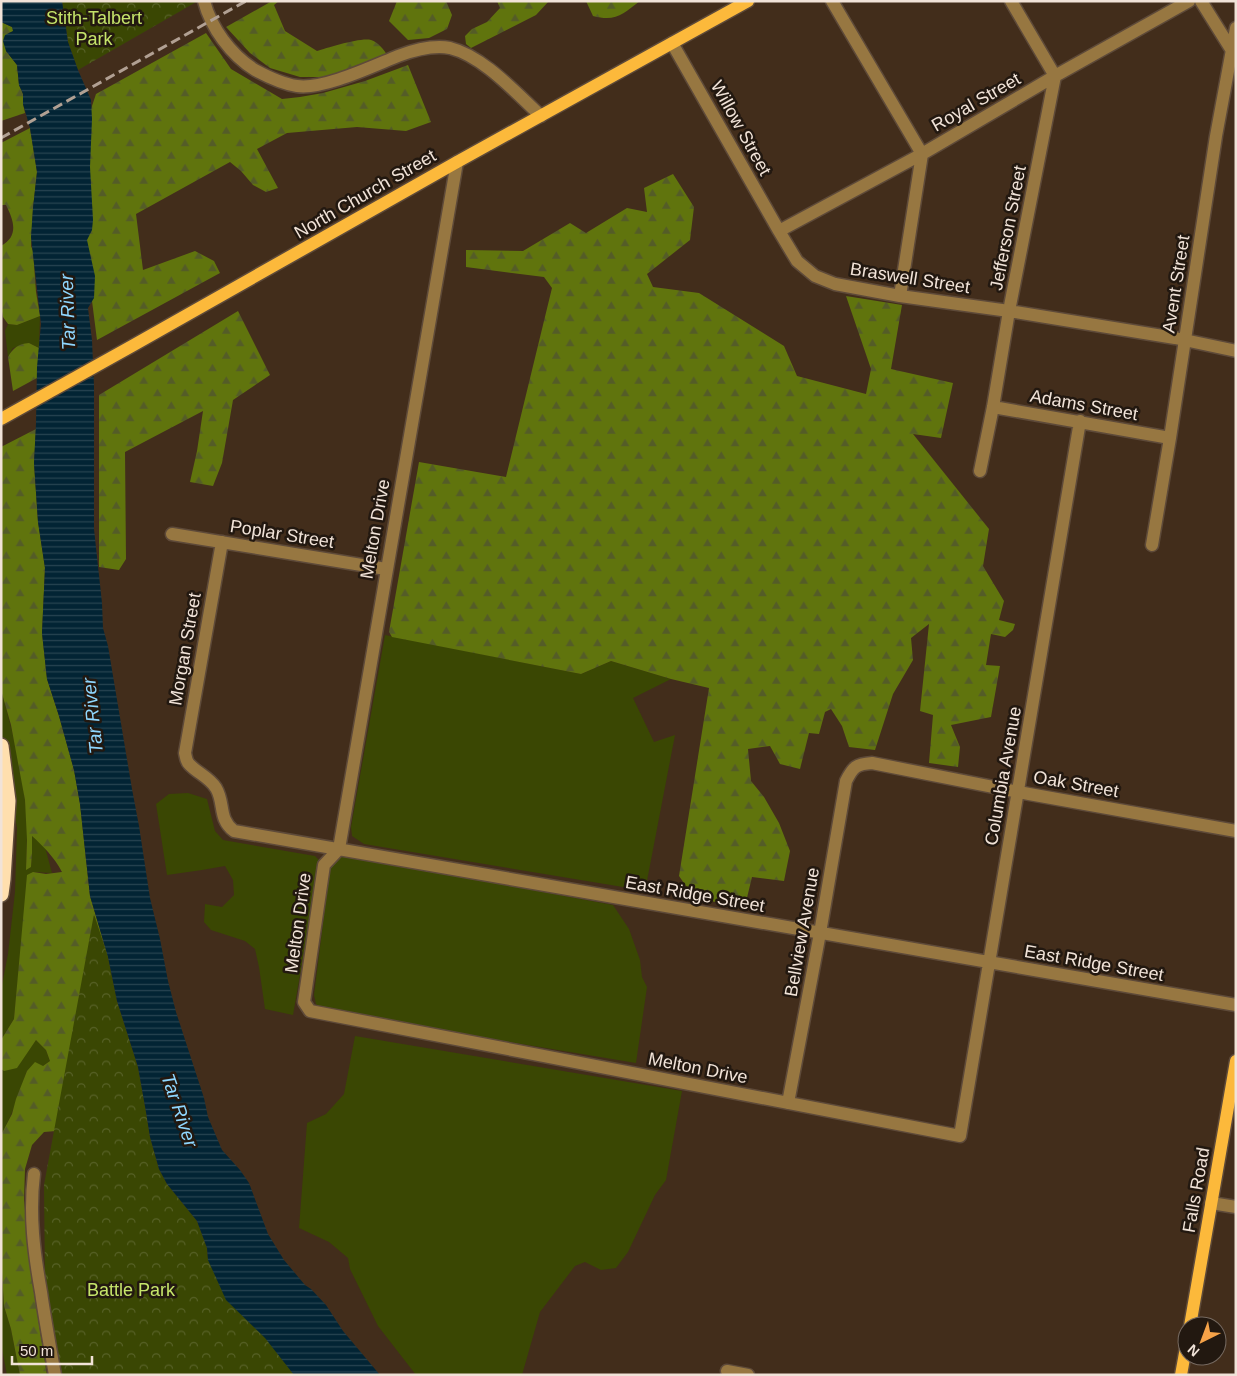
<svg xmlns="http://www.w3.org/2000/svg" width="1237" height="1376" font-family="Helvetica,sans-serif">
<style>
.grass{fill:#3a4703}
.forest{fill:url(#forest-firs)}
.park{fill:url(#park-crowns)}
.water{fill:url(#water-rules)}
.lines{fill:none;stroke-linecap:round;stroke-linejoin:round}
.minor-casing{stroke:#5e4a39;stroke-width:15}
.major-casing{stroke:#5e4a39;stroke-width:15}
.highway-casing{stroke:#5e4a39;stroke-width:18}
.minor{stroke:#977741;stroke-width:12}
.major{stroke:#fcb93b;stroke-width:12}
.highway{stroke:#ffdfae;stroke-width:15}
.rail{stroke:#b1a093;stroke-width:3;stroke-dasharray:10 5;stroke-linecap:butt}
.labels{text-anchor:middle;stroke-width:5;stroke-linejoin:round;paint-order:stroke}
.park-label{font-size:18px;fill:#c5e46a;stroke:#221810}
.street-label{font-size:18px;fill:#f1e3d8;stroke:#221810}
.water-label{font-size:19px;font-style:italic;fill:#8ed6fe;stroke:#221810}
</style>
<defs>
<pattern id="forest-firs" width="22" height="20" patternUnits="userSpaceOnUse" patternTransform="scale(1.25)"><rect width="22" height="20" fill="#60740d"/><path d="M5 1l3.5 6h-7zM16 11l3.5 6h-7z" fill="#545c27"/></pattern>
<pattern id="park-crowns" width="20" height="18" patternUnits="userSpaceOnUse" patternTransform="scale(1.25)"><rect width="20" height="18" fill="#3a4703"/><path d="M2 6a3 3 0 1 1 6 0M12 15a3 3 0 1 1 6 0" fill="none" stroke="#576127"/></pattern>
<pattern id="water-rules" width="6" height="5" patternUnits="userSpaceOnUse" patternTransform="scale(1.25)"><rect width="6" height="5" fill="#022434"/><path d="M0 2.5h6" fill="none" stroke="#274451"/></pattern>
</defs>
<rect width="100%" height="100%" fill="#422d1b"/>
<!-- grass -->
<path class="grass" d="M 40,316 L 39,348 L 29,343 L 13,348 L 8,357 L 5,331 L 8,324 L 17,325 Z
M 385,635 L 581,674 L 611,661 L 671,679 L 633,698 L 654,742 L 675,735 L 646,886 L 637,889 L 629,888 L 364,844 L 352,836 L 351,827 Z
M 1,690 C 11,725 21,764 25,800 C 28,823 27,846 26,869 L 31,867 L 32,853 L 31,835 L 45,847 L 52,873 L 33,872 L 20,960 L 14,1019 L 1,1040 L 1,990 L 8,954 L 15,892 L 17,828 L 1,730 Z
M 188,793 L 207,799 L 215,831 L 223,840 L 315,856 L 320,861 L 293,1015 L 265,1009 L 259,967 L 255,949 L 245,941 L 211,930 L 204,922 L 205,904 L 222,907 L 234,895 L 233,880 L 225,866 L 202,870 L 167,875 L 156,804 L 169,794 Z
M 338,854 L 613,905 L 629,929 L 640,960 L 642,977 L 647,987 L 636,1063 L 324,1011 L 316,1004 L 314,995 L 330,867 Z
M 355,1036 L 682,1091 L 666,1180 L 655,1195 L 628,1252 L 616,1268 L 601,1270 L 585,1262 L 575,1266 L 540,1312 L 522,1375 L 416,1375 L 378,1326 L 350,1269 L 348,1258 L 329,1242 L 299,1228 L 307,1123 L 326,1114 L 344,1094 Z
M 36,1040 L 46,1050 L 50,1061 L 43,1066 L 27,1071 C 19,1092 13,1115 1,1135 L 1,1069 L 4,1071 L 30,1048 Z
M 1,1256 L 4,1306 L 11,1329 L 20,1375 L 7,1375 L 1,1344 Z"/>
<!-- forest -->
<path class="forest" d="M 272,1 L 279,1 L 274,5 L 285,31 L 317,51 C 327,48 361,37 371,40 C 378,42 384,50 388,56 L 330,77 L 300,77 L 270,68 L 250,53 L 226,27 Z
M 397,1 L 446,1 L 452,15 L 447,29 L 429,38 L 408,40 L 389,21 Z
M 497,1 L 549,1 L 536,15 L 471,48 L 466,44 L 465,36 L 472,29 L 487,22 L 500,8 Z
M 586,1 L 640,1 C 623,14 616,22 593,16 Z
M 1,22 L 12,27 L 14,31 L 9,33 L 6,51 L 17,65 L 19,85 L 23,94 L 23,104 L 25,113 L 1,121 Z
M 206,33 L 231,69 L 282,99 L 300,97 L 323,93 L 365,81 L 408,65 L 431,122 L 406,131 L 357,127 L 287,133 L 257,149 L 278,188 L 266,192 L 253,185 L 241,171 L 230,162 L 136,214 L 143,270 L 195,251 L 214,261 L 220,273 L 97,340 L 85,246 L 85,127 L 96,94 Z
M 30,128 L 37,172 L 33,208 L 31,246 L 33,251 L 36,292 L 40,316 L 17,325 L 8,324 L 3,317 L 1,306 L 1,246 C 19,236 14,221 6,205 L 1,205 L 1,143 Z
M 673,174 L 694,207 L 690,240 L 647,274 L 653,287 L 699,293 L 784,346 L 797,376 L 866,394 L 871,369 L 846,296 L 902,305 L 891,369 L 953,383 L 941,438 L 913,434 L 989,529 L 983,566 L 1004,601 L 999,620 L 1015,624 L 1013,630 L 1005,637 L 991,634 L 986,665 L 1000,666 L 991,717 L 951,725 L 960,747 L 958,767 L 929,763 L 933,715 L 920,711 L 929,624 L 911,638 L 913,660 L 893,694 L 875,750 L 849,747 L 842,726 L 831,709 L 825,712 L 819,734 L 809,733 L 800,769 L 780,764 L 770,746 L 748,749 L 751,781 L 764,797 L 779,823 L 790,851 L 784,881 L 752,877 L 745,906 L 695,899 L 679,876 L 709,688 L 671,679 L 611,661 L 581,674 L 392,637 L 389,632 L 419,462 L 506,477 L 552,288 L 544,277 L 466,267 L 466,250 L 523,251 L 570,223 L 586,233 L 627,208 L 647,212 L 644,188 Z
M 238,311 L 270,375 L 233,400 L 222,463 L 213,486 L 190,482 L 197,451 L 203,411 L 125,452 L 126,559 L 119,570 L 99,567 L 99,395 Z
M 29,343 L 39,348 L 37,378 L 13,391 L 8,357 C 13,348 18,344 29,343 Z
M 36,429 L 34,463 L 38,522 L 45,568 L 42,633 L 47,679 L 59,716 L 74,770 L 80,804 L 90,896 L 108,957 L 80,1129 L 44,1132 L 32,1145 L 25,1169 L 24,1200 L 32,1280 L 47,1375 L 20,1375 L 11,1329 L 4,1306 L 1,1256 L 1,1135 L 12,1114 L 16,1099 L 27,1071 L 35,1062 L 43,1066 L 50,1061 L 46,1050 L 36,1040 L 17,1068 L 4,1071 L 1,1069 L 1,1040 L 14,1019 L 27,875 L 33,872 L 46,874 L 62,872 C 54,857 44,847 32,836 L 32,853 L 31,867 L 26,870 L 27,840 L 25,800 L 11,725 L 1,690 L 1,447 Z"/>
<!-- park -->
<path class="park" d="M 62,1 L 198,1 L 78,70 L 68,42 Z
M 94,914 L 108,957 L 117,1001 L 138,1067 L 146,1112 L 150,1137 L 159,1169 L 167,1184 L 197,1221 L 207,1248 L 208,1260 L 294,1375 L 61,1375 L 45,1279 L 44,1185 Z"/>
<!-- water -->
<path class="water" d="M 1,1 L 62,1 L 68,42 L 78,70 L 91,100 L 92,119 L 90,167 L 93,220 L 92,230 L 87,240 L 95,276 L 94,298 L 88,308 L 92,340 L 94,386 L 94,529 L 102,603 L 103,628 L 108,646 L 132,789 L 139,826 L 150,898 L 160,939 L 168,981 L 176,1012 L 204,1098 L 208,1117 L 222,1150 L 240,1170 L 249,1183 L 268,1234 L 284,1260 L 305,1285 L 311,1289 L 326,1305 L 343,1331 L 380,1375 L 294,1375 L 265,1338 L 226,1300 L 208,1260 L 207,1248 L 197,1221 L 167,1184 L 159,1169 L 150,1137 L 146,1112 L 138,1067 L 117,1001 L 108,957 L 90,896 L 80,804 L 74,770 L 59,716 L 47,679 L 42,633 L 45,568 L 38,522 L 34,463 L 36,423 L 37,367 L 41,324 L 31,237 L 33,208 L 37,172 L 30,128 L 23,104 L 23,94 L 19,85 L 17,65 L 6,51 L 3,41 L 5,35 L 13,31 L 12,27 L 1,22 Z"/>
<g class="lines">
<defs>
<path id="minor" d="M 204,1 C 211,28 231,55 255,70 C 268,77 282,84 297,86 C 323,90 373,66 398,56 C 414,50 434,45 450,48 C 483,56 516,93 541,116
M 832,1 L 922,154 L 900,296
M 1201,1 L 1231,49
M 672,43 L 779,231 L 797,261 L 815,276 L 835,284 L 900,296 L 1009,311 L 1175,338 L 1236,351
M 457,162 L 339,849 L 324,865 L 304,1002 L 310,1011 L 960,1136 L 1080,421
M 779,231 L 922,154 L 1055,76 L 1189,1
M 993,407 L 1170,438
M 980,471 L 993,407 L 1009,311 L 1055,76 L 1011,1
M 172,534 L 386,569
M 222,542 L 185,753 C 186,757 186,761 189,764 C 197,773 209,777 216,788 C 225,803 218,819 234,831 L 1236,1005
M 1152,545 L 1170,438 L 1216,136 L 1236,28
M 788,1103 L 820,933 L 846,781 C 853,767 856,764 872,763 L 1029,794 L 1236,831
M 34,1174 C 29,1214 34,1253 41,1292 C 45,1320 50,1347 55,1375
M 1211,1203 L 1236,1207
M 727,1371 L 748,1375"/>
<path id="major" d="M 1,419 L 132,346 L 457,162 L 748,1
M 1190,1326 L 1236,1061
M 1181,1375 L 1187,1342"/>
<path id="highway" d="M 1,746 L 8,801 L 3,879 L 1,894"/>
</defs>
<!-- minor casing -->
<use href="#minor" class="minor-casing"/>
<!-- major casing -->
<use href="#major" class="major-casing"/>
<!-- highway casing -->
<use href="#highway" class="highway-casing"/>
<!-- minor -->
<use href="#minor" class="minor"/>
<!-- major -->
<use href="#major" class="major"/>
<!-- highway -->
<use href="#highway" class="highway"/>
<!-- rail -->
<path class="rail" d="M 1,138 L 246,1"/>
</g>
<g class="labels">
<!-- park labels -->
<g class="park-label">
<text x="94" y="24">Stith-Talbert<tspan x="94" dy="21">Park</tspan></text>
<text x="131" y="1296">Battle Park</text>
</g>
<!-- street labels -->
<g class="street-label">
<text transform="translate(976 102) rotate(-30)" y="6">Royal Street</text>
<text transform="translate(741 128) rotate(61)" y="6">Willow Street</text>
<text transform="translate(365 194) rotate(-30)" y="6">North Church Street</text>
<text transform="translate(1008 228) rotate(-79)" y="6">Jefferson Street</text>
<text transform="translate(910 278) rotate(9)" y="6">Braswell Street</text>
<text transform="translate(1176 284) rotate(-81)" y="6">Avent Street</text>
<text transform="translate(1084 405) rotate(10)" y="6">Adams Street</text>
<text transform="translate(375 529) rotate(-80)" y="6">Melton Drive</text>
<text transform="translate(282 534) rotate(9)" y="6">Poplar Street</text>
<text transform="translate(185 649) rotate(-80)" y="6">Morgan Street</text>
<text transform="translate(1003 776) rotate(-80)" y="6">Columbia Avenue</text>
<text transform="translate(1076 784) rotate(10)" y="6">Oak Street</text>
<text transform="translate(695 894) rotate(10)" y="6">East Ridge Street</text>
<text transform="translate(298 923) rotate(-82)" y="6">Melton Drive</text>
<text transform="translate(802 932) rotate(-80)" y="6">Bellview Avenue</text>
<text transform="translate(1094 963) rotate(10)" y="6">East Ridge Street</text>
<text transform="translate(698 1068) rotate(11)" y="6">Melton Drive</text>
<text transform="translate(1196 1190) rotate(-80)" y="6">Falls Road</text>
</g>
<!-- water labels -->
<g class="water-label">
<text transform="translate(67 312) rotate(-92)" y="7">Tar River</text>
<text transform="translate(92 716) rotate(-96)" y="7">Tar River</text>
<text transform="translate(180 1110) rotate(71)" y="7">Tar River</text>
</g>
</g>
<!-- border -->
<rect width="1237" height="1376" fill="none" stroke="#f1e3d8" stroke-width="5"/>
<!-- north arrow -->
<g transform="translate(1202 1341) rotate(222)"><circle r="24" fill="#221810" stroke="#756960"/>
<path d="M0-4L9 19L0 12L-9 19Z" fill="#f6a248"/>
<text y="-8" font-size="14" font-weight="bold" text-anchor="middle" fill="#f1e3d8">N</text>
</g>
<!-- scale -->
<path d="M12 1356v8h80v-8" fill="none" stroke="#f1e3d8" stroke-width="2.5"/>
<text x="20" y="1356" font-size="15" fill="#f1e3d8" stroke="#221810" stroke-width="4" paint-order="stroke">50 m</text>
</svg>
